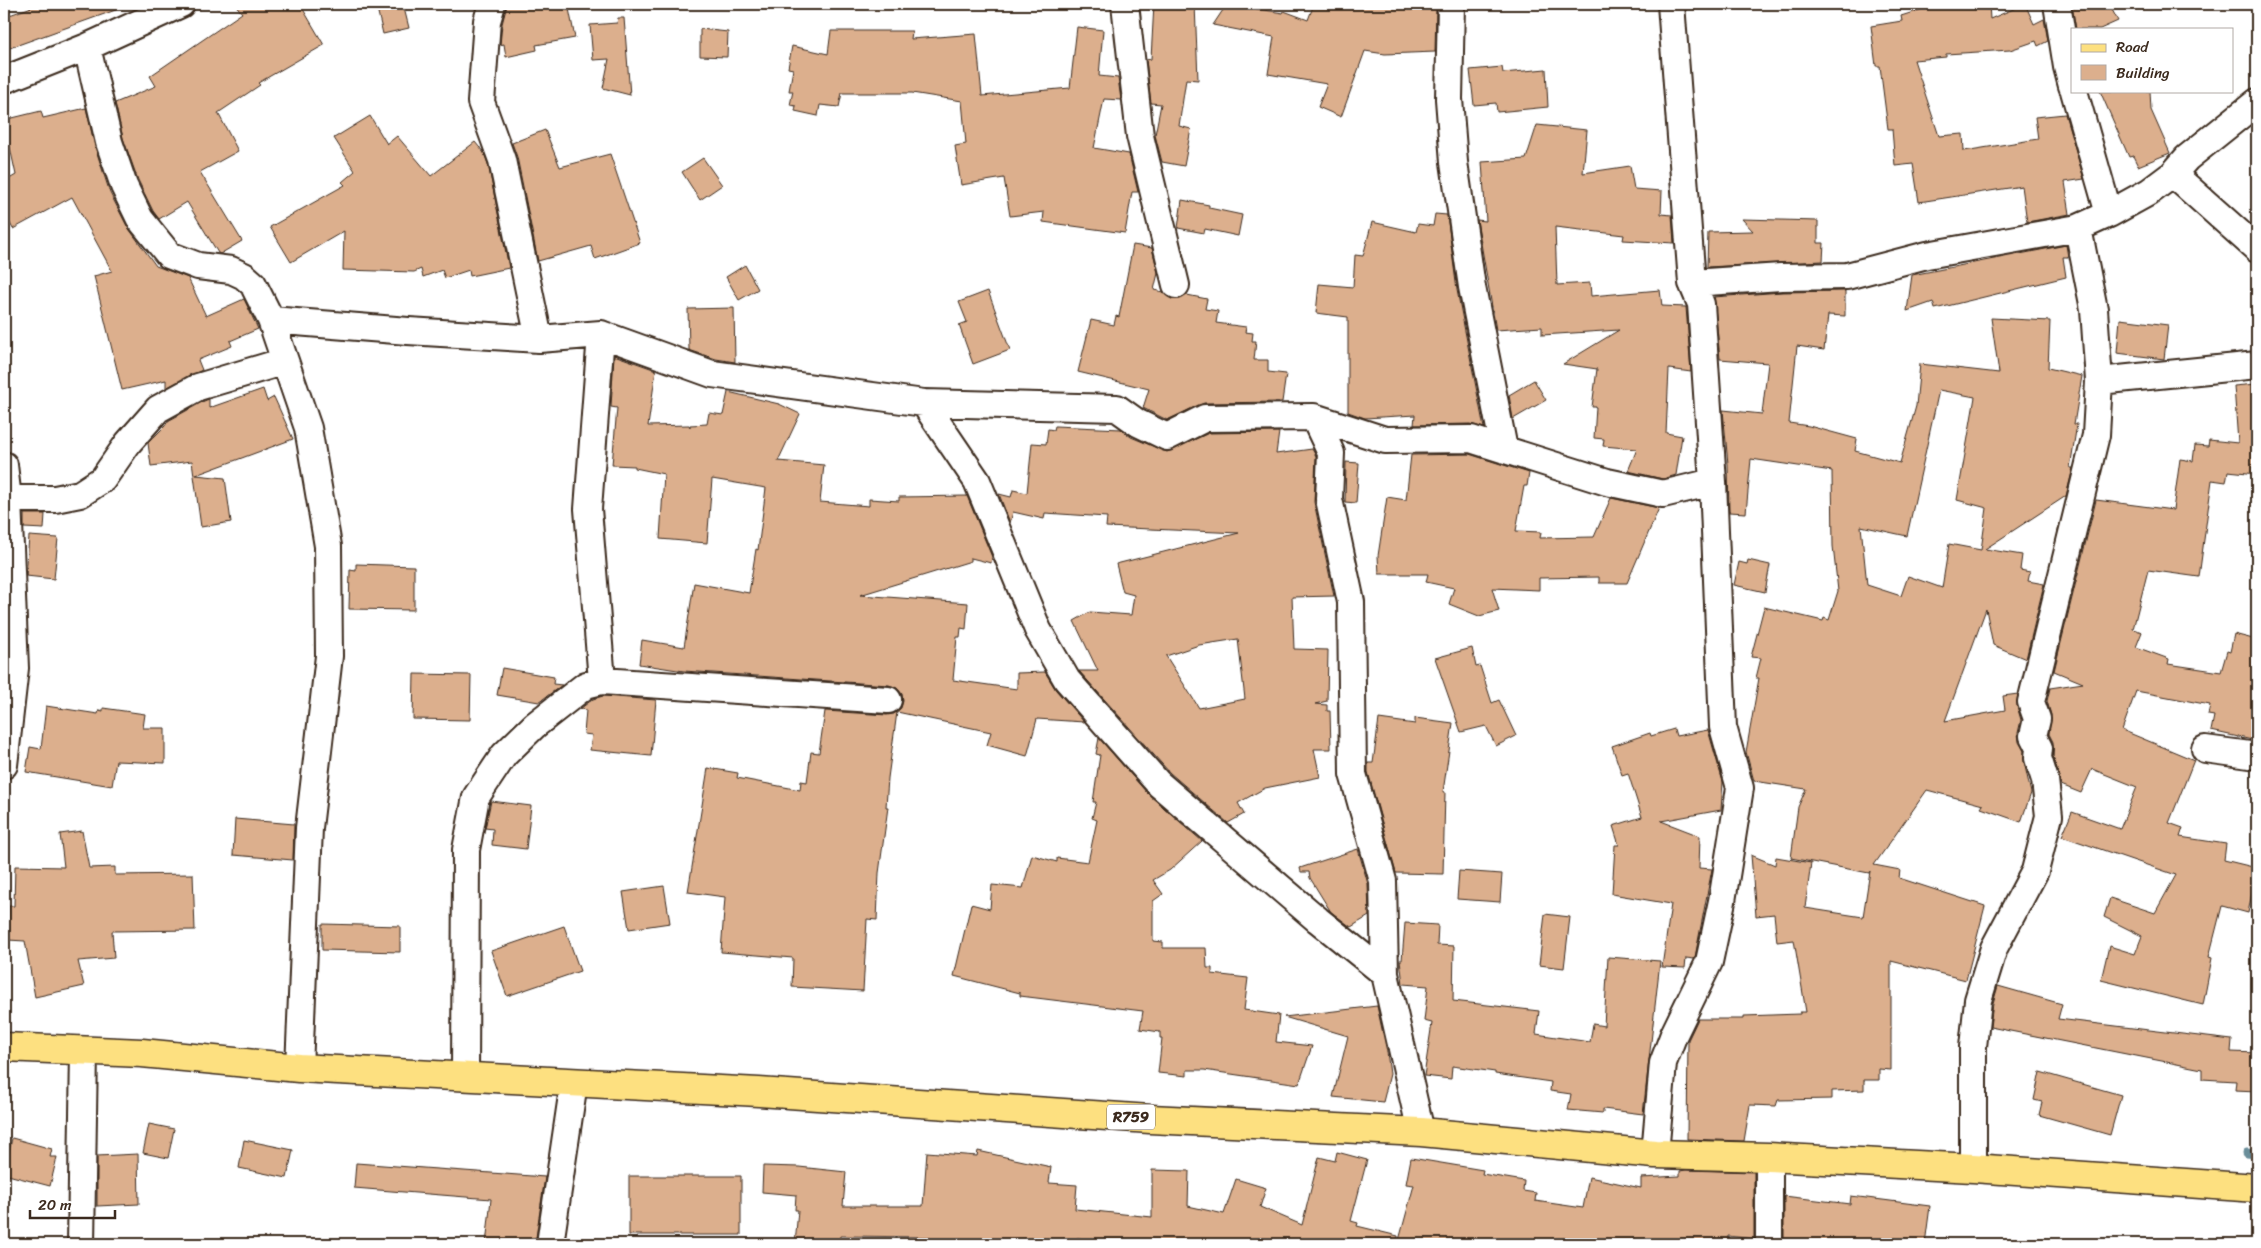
<svg xmlns="http://www.w3.org/2000/svg" width="2261" height="1248" font-family="Sriracha,sans-serif">
<style>
.lines{fill:none;stroke-linecap:round;stroke-linejoin:round}
.stream{stroke:#6b8e9a;stroke-width:9}
.building{fill:#dcaf8d;stroke:#3b2a1e;fill-rule:evenodd}
.street-casing{stroke:#3b2a1e;stroke-width:30}
.primary-casing{stroke:#3b2a1e;stroke-width:31}
.street{stroke:#fff;stroke-width:26}
.primary{stroke:#fde080;stroke-width:28}
.labels{text-anchor:middle;stroke-width:5;stroke-linejoin:round;paint-order:stroke}
.shield{fill:#fff;stroke:#766a62;stroke-width:1}
.shield-label{font-size:15px;font-weight:bold;fill:#3b2a1e}
</style>
<rect width="100%" height="100%" fill="#fff"/>
<filter id="ink" filterUnits="userSpaceOnUse"><feTurbulence type="fractalNoise" baseFrequency=".02" numOctaves="2"/><feDisplacementMap in="SourceGraphic" scale="10" xChannelSelector="R" yChannelSelector="G"/><feConvolveMatrix kernelMatrix="1 2 1 2 8 2 1 2 1" color-interpolation-filters="sRGB"/></filter>
<g filter="url(#ink)">
<g class="lines">
<!-- stream -->
<path class="stream" d="M 2247,1153 L 2257,1154"/>
</g>
<!-- building -->
<path class="building" d="M 40,4 L 124,4 L 124,7 L 4,50 L 4,17 Z
M 235,4 L 300,4 L 324,45 L 258,83 L 260,85 L 218,113 L 238,151 L 200,172 L 242,241 L 220,254 L 218,253 L 187,202 L 159,219 L 153,211 L 138,180 L 123,138 L 115,103 L 156,86 L 150,76 L 242,13 Z
M 376,4 L 403,4 L 409,28 L 383,34 Z
M 514,4 L 568,4 L 575,38 L 536,45 L 537,50 L 506,57 L 504,44 L 500,45 L 502,24 L 507,5 Z
M 1154,4 L 1195,4 L 1198,80 L 1186,79 L 1179,126 L 1191,129 L 1184,166 L 1162,162 L 1155,135 L 1161,104 L 1151,103 L 1146,60 L 1151,59 Z
M 1227,4 L 1283,13 L 1284,11 L 1308,20 L 1314,4 L 1436,4 L 1435,52 L 1385,54 L 1365,51 L 1341,117 L 1318,107 L 1327,84 L 1268,74 L 1274,37 L 1213,25 Z
M 1922,4 L 1989,4 L 1990,19 L 2025,4 L 2034,24 L 2044,19 L 2048,41 L 2038,46 L 2036,41 L 2010,50 L 1946,54 L 1946,57 L 1914,60 L 1939,136 L 1963,134 L 1964,151 L 2038,139 L 2035,117 L 2065,114 L 2084,179 L 2065,182 L 2070,214 L 2027,222 L 2022,186 L 1919,202 L 1913,164 L 1895,166 L 1892,129 L 1888,129 L 1880,66 L 1876,66 L 1871,26 L 1902,21 L 1901,16 L 1923,9 Z
M 2077,4 L 2109,4 L 2118,21 L 2100,29 L 2076,29 L 2072,6 Z
M 618,18 L 624,18 L 630,95 L 603,88 L 609,59 L 593,60 L 590,25 L 617,23 Z
M 1077,27 L 1103,30 L 1099,76 L 1118,78 L 1121,100 L 1104,99 L 1094,148 L 1129,154 L 1138,192 L 1132,192 L 1125,233 L 1043,222 L 1044,212 L 1010,216 L 1004,178 L 961,185 L 955,146 L 966,144 L 962,101 L 912,93 L 842,93 L 839,107 L 820,105 L 818,116 L 795,111 L 796,106 L 790,105 L 793,91 L 789,91 L 793,69 L 788,68 L 792,46 L 828,54 L 831,31 L 912,31 L 911,39 L 976,34 L 982,96 L 1070,88 Z
M 700,29 L 728,32 L 727,57 L 700,56 Z
M 1502,67 L 1503,73 L 1546,69 L 1548,107 L 1497,112 L 1496,103 L 1474,105 L 1470,70 Z
M 2100,91 L 2150,91 L 2151,110 L 2170,153 L 2138,166 L 2133,156 L 2129,157 Z
M 86,108 L 95,147 L 110,193 L 127,226 L 156,266 L 188,278 L 206,316 L 244,299 L 258,329 L 230,341 L 232,346 L 198,360 L 202,370 L 166,388 L 166,380 L 122,390 L 94,276 L 112,271 L 72,197 L 13,229 L 4,212 L 4,182 L 16,175 L 4,120 L 41,111 L 43,118 Z
M 370,116 L 387,144 L 397,136 L 431,176 L 475,142 L 484,153 L 488,164 L 509,268 L 470,276 L 469,270 L 445,278 L 442,270 L 423,277 L 421,269 L 414,272 L 343,270 L 344,231 L 291,262 L 270,227 L 345,185 L 342,182 L 355,171 L 334,138 Z
M 1537,125 L 1587,130 L 1583,173 L 1630,166 L 1634,189 L 1662,191 L 1661,214 L 1672,215 L 1674,243 L 1623,240 L 1624,235 L 1555,227 L 1557,285 L 1590,283 L 1591,296 L 1660,290 L 1662,306 L 1686,307 L 1691,372 L 1669,369 L 1666,433 L 1682,436 L 1676,475 L 1663,479 L 1628,471 L 1637,449 L 1603,446 L 1604,439 L 1594,438 L 1596,407 L 1592,407 L 1597,369 L 1563,364 L 1619,330 L 1542,335 L 1542,327 L 1496,330 L 1477,220 L 1486,221 L 1482,162 L 1526,159 Z
M 545,130 L 560,167 L 610,154 L 640,243 L 595,259 L 591,246 L 538,261 L 517,157 L 512,143 Z
M 703,158 L 722,185 L 700,200 L 682,172 Z
M 1182,200 L 1209,205 L 1209,208 L 1242,215 L 1238,236 L 1205,229 L 1204,233 L 1178,228 Z
M 1435,214 L 1447,215 L 1457,290 L 1484,428 L 1471,424 L 1414,425 L 1415,415 L 1365,418 L 1348,412 L 1348,317 L 1316,313 L 1319,284 L 1353,287 L 1355,255 L 1363,256 L 1372,222 L 1416,232 L 1418,224 L 1433,226 Z
M 1742,219 L 1818,221 L 1818,243 L 1824,243 L 1823,261 L 1707,267 L 1708,232 L 1753,231 Z
M 1133,245 L 1152,248 L 1158,273 L 1154,290 L 1163,292 L 1172,299 L 1180,299 L 1187,295 L 1207,299 L 1205,309 L 1218,311 L 1216,323 L 1246,327 L 1245,332 L 1253,333 L 1252,341 L 1256,341 L 1254,360 L 1268,360 L 1268,372 L 1286,374 L 1282,402 L 1204,403 L 1167,420 L 1143,408 L 1149,389 L 1078,372 L 1091,320 L 1114,325 L 1116,316 L 1119,317 Z
M 2066,245 L 2068,257 L 2063,257 L 2066,277 L 1935,309 L 1933,302 L 1907,311 L 1912,275 Z
M 745,265 L 758,289 L 739,300 L 726,277 Z
M 988,291 L 1010,350 L 973,364 L 959,325 L 967,322 L 959,302 Z
M 1845,291 L 1845,316 L 1828,315 L 1824,350 L 1797,346 L 1789,423 L 1809,426 L 1857,439 L 1855,451 L 1900,463 L 1916,406 L 1920,364 L 1999,373 L 1991,318 L 2050,321 L 2048,368 L 2082,376 L 2074,424 L 2077,424 L 2070,468 L 2073,468 L 2066,496 L 1985,549 L 2022,555 L 2020,570 L 2030,572 L 2028,581 L 2044,584 L 2026,659 L 1993,645 L 1986,609 L 1945,721 L 2005,710 L 2003,696 L 2018,694 L 2017,706 L 2021,720 L 2018,733 L 2019,742 L 2024,751 L 2024,762 L 2031,793 L 2021,822 L 1981,808 L 1983,805 L 1927,790 L 1874,865 L 1900,870 L 1899,878 L 1985,906 L 1966,980 L 1891,961 L 1891,1070 L 1879,1069 L 1879,1080 L 1864,1080 L 1864,1090 L 1832,1091 L 1832,1099 L 1778,1100 L 1776,1106 L 1750,1105 L 1744,1141 L 1687,1139 L 1688,1040 L 1698,1019 L 1744,1019 L 1744,1016 L 1800,1014 L 1800,1012 L 1806,1012 L 1794,940 L 1777,942 L 1774,914 L 1756,916 L 1751,855 L 1775,865 L 1776,857 L 1811,863 L 1805,908 L 1863,917 L 1870,871 L 1869,873 L 1791,858 L 1798,807 L 1806,789 L 1754,781 L 1746,752 L 1759,678 L 1756,678 L 1761,658 L 1751,657 L 1764,607 L 1823,621 L 1824,618 L 1829,620 L 1838,591 L 1833,546 L 1832,471 L 1751,459 L 1746,513 L 1729,512 L 1728,464 L 1723,410 L 1762,414 L 1768,363 L 1720,359 L 1714,297 L 1782,292 ZM 1939,390 L 1975,397 L 1957,500 L 1987,508 L 1981,550 L 1949,544 L 1942,588 L 1908,576 L 1901,596 L 1867,585 L 1861,526 L 1907,536 Z
M 734,308 L 735,362 L 716,359 L 689,350 L 688,309 Z
M 2120,319 L 2168,325 L 2164,359 L 2117,353 Z
M 614,355 L 656,370 L 648,426 L 689,425 L 690,427 L 690,425 L 707,424 L 709,413 L 723,415 L 728,392 L 779,404 L 800,414 L 778,461 L 824,465 L 820,502 L 869,506 L 869,499 L 899,501 L 899,497 L 967,496 L 992,557 L 991,563 L 971,558 L 971,561 L 860,595 L 968,603 L 966,629 L 961,628 L 960,637 L 957,637 L 953,680 L 1017,689 L 1017,673 L 1045,672 L 1056,690 L 1084,722 L 1037,719 L 1027,756 L 987,745 L 991,732 L 897,712 L 888,778 L 886,807 L 888,807 L 879,873 L 877,920 L 867,919 L 863,991 L 792,987 L 793,958 L 721,952 L 725,897 L 688,892 L 708,768 L 738,773 L 737,778 L 800,790 L 801,781 L 807,782 L 811,752 L 819,753 L 825,711 L 887,715 L 894,714 L 901,708 L 903,701 L 902,694 L 897,688 L 889,685 L 684,671 L 639,664 L 642,640 L 684,647 L 694,583 L 749,593 L 756,549 L 758,550 L 766,488 L 712,479 L 707,543 L 660,539 L 664,474 L 635,468 L 635,466 L 612,465 L 617,408 L 611,407 Z
M 1534,380 L 1546,400 L 1513,419 L 1509,395 Z
M 2256,384 L 2257,474 L 2228,471 L 2226,482 L 2212,480 L 2199,577 L 2148,570 L 2133,629 L 2142,632 L 2136,647 L 2169,659 L 2168,664 L 2221,672 L 2227,651 L 2230,652 L 2234,634 L 2257,640 L 2257,741 L 2211,731 L 2214,716 L 2208,715 L 2210,705 L 2136,691 L 2122,730 L 2194,760 L 2169,823 L 2183,828 L 2180,837 L 2226,844 L 2224,860 L 2257,868 L 2248,913 L 2222,906 L 2209,957 L 2212,958 L 2203,1005 L 2101,980 L 2109,946 L 2135,954 L 2142,936 L 2104,917 L 2110,898 L 2155,913 L 2176,875 L 2062,836 L 2072,812 L 2120,829 L 2137,787 L 2092,769 L 2081,793 L 2061,785 L 2053,756 L 2053,742 L 2049,734 L 2051,715 L 2047,701 L 2050,688 L 2083,683 L 2054,671 L 2096,500 L 2173,510 L 2180,459 L 2193,461 L 2195,445 L 2208,446 L 2209,440 L 2238,443 L 2234,386 Z
M 263,389 L 267,401 L 274,397 L 293,439 L 196,475 L 225,478 L 231,522 L 201,527 L 192,461 L 151,466 L 148,443 L 165,426 L 168,421 L 204,401 L 209,399 L 209,408 Z
M 1055,426 L 1121,429 L 1131,437 L 1167,452 L 1209,433 L 1279,432 L 1276,454 L 1312,449 L 1316,456 L 1314,502 L 1334,596 L 1292,597 L 1294,649 L 1328,650 L 1327,701 L 1315,704 L 1327,705 L 1327,711 L 1330,711 L 1331,749 L 1314,749 L 1320,777 L 1265,788 L 1238,803 L 1244,814 L 1228,823 L 1170,773 L 1079,671 L 1098,671 L 1074,621 L 1090,612 L 1131,615 L 1134,595 L 1123,592 L 1116,564 L 1239,533 L 1106,527 L 1107,517 L 1045,513 L 1044,519 L 1013,512 L 1010,523 L 999,494 L 1011,497 L 1013,490 L 1027,493 L 1032,443 L 1046,444 L 1048,429 L 1054,430 ZM 1238,639 L 1245,699 L 1199,708 L 1166,656 L 1199,645 Z
M 1469,454 L 1529,473 L 1527,486 L 1524,486 L 1516,531 L 1541,532 L 1540,538 L 1594,537 L 1611,498 L 1659,508 L 1627,583 L 1599,583 L 1599,577 L 1539,578 L 1539,590 L 1492,588 L 1499,611 L 1479,616 L 1449,604 L 1454,588 L 1426,582 L 1428,574 L 1379,574 L 1378,556 L 1387,497 L 1406,500 L 1411,455 Z
M 1346,462 L 1359,463 L 1356,503 L 1345,502 Z
M 24,514 L 45,514 L 44,529 L 24,528 Z
M 29,536 L 58,538 L 54,579 L 26,576 Z
M 1748,560 L 1770,565 L 1765,592 L 1734,585 L 1739,562 L 1747,564 Z
M 356,564 L 414,566 L 414,610 L 349,609 L 350,570 L 356,571 Z
M 1472,648 L 1476,667 L 1480,666 L 1492,703 L 1499,700 L 1516,736 L 1496,746 L 1486,726 L 1461,732 L 1435,658 Z
M 502,668 L 554,677 L 553,684 L 562,685 L 539,702 L 497,695 Z
M 414,674 L 471,675 L 470,720 L 413,719 Z
M 603,696 L 656,700 L 651,756 L 590,750 L 592,735 L 584,734 L 586,710 L 580,709 L 593,699 Z
M 46,706 L 98,714 L 99,710 L 103,711 L 103,708 L 145,714 L 143,728 L 165,728 L 165,763 L 116,761 L 112,786 L 26,772 L 30,747 L 41,749 Z
M 1415,718 L 1453,723 L 1443,792 L 1445,792 L 1443,874 L 1396,873 L 1368,772 L 1368,763 L 1373,763 L 1379,719 L 1415,724 Z
M 1674,729 L 1676,736 L 1708,730 L 1723,782 L 1721,810 L 1661,821 L 1700,836 L 1699,868 L 1712,869 L 1695,957 L 1694,959 L 1686,958 L 1685,968 L 1662,967 L 1671,904 L 1612,894 L 1615,845 L 1619,845 L 1613,826 L 1642,817 L 1628,773 L 1622,775 L 1612,746 L 1650,733 L 1651,736 Z
M 1099,738 L 1148,794 L 1202,841 L 1170,870 L 1153,880 L 1163,894 L 1153,901 L 1153,941 L 1163,942 L 1163,948 L 1206,948 L 1207,968 L 1212,968 L 1212,974 L 1248,978 L 1244,1010 L 1279,1015 L 1276,1042 L 1312,1046 L 1299,1084 L 1204,1070 L 1187,1070 L 1187,1076 L 1158,1073 L 1162,1038 L 1160,1038 L 1160,1032 L 1140,1029 L 1143,1011 L 1020,996 L 1020,993 L 954,976 L 971,904 L 990,909 L 992,885 L 1023,888 L 1032,855 L 1057,862 L 1057,858 L 1088,862 L 1097,820 L 1092,818 L 1096,802 L 1093,802 L 1100,755 L 1096,754 Z
M 491,801 L 531,806 L 526,849 L 492,845 L 493,829 L 485,828 Z
M 235,819 L 294,824 L 293,860 L 233,855 Z
M 82,831 L 89,868 L 115,867 L 115,875 L 193,874 L 195,930 L 112,931 L 114,958 L 78,961 L 84,986 L 35,997 L 25,941 L 8,940 L 9,906 L 14,906 L 15,866 L 64,867 L 60,834 Z
M 1358,849 L 1368,884 L 1369,916 L 1351,927 L 1331,912 L 1310,878 L 1309,872 L 1301,872 L 1300,868 Z
M 1459,871 L 1502,874 L 1500,902 L 1457,899 Z
M 664,886 L 670,923 L 629,929 L 623,892 Z
M 1545,914 L 1570,917 L 1564,968 L 1539,965 Z
M 1405,923 L 1438,925 L 1437,945 L 1454,946 L 1453,1001 L 1539,1011 L 1536,1034 L 1590,1042 L 1593,1024 L 1604,1026 L 1608,957 L 1660,961 L 1643,1114 L 1603,1109 L 1603,1113 L 1568,1110 L 1571,1094 L 1550,1091 L 1551,1082 L 1495,1074 L 1495,1072 L 1452,1066 L 1451,1079 L 1424,1076 L 1432,1023 L 1424,1021 L 1428,986 L 1403,984 L 1400,960 L 1402,960 Z
M 322,924 L 400,926 L 400,952 L 322,950 Z
M 564,926 L 580,971 L 507,996 L 491,951 Z
M 1998,986 L 2062,1004 L 2058,1019 L 2232,1040 L 2231,1052 L 2257,1053 L 2257,1091 L 2235,1090 L 2236,1081 L 2202,1079 L 2202,1069 L 1990,1027 L 1993,1003 Z
M 1377,1006 L 1387,1052 L 1390,1074 L 1383,1102 L 1333,1097 L 1348,1036 L 1284,1017 Z
M 2040,1072 L 2121,1095 L 2110,1135 L 2039,1115 L 2042,1102 L 2034,1100 Z
M 149,1124 L 174,1129 L 168,1158 L 143,1153 Z
M 12,1138 L 52,1149 L 50,1157 L 57,1157 L 50,1186 L 4,1174 Z
M 244,1140 L 293,1150 L 287,1178 L 239,1168 Z
M 978,1151 L 1051,1167 L 1049,1183 L 1077,1185 L 1075,1209 L 1152,1217 L 1152,1170 L 1189,1171 L 1188,1206 L 1224,1214 L 1236,1179 L 1266,1188 L 1260,1207 L 1302,1225 L 1319,1157 L 1335,1161 L 1337,1152 L 1367,1160 L 1351,1221 L 1358,1223 L 1357,1226 L 1398,1236 L 1397,1244 L 1134,1244 L 1077,1238 L 1079,1244 L 928,1244 L 929,1237 L 840,1236 L 839,1244 L 795,1244 L 798,1210 L 795,1210 L 796,1195 L 762,1192 L 763,1166 L 799,1167 L 846,1172 L 843,1206 L 923,1206 L 927,1152 L 977,1156 Z
M 138,1154 L 139,1204 L 97,1206 L 97,1156 Z
M 1411,1158 L 1483,1170 L 1482,1174 L 1524,1181 L 1523,1191 L 1536,1193 L 1535,1201 L 1583,1208 L 1589,1177 L 1641,1188 L 1641,1178 L 1680,1176 L 1680,1171 L 1686,1170 L 1754,1172 L 1754,1239 L 1728,1236 L 1728,1244 L 1398,1244 L 1414,1185 L 1406,1184 Z
M 356,1163 L 545,1177 L 535,1244 L 486,1244 L 491,1199 L 354,1188 Z
M 629,1176 L 741,1176 L 741,1235 L 629,1235 Z
M 1784,1196 L 1850,1204 L 1851,1196 L 1930,1206 L 1925,1244 L 1784,1244 Z"/>
<g class="lines">
<defs>
<path id="street" d="M 492,4 L 487,21 L 481,102 L 502,160 L 539,339
M 1125,4 L 1140,136 L 1176,285
M 1451,4 L 1449,99 L 1454,162 L 1472,287 L 1504,449
M 2057,4 L 2067,67 L 2072,86
M 87,47 L 109,142 L 124,186 L 140,219 L 169,255 L 198,266 L 231,270 L 244,276 L 253,284 L 271,320 L 308,428 L 328,546 L 329,656 L 309,828 L 299,1068
M 4,80 L 87,47 L 181,4
M 2074,91 L 2109,214
M 2173,174 L 2257,249
M 1692,283 L 1781,277 L 1847,276 L 1927,255 L 2078,228 L 2109,214 L 2149,192 L 2173,174 L 2187,158 L 2257,102
M 271,320 L 408,331 L 539,339 L 601,334 L 712,374 L 924,403 L 1117,408 L 1138,423 L 1167,437 L 1205,418 L 1314,417 L 1385,440 L 1471,439 L 1607,482 L 1663,494 L 1713,482
M 601,334 L 588,509 L 602,681
M 2099,381 L 2257,365
M 924,403 L 977,481 L 1038,630 L 1067,680 L 1159,784 L 1318,920 L 1385,974
M 1314,417 L 1331,453 L 1329,499 L 1351,602 L 1353,774 L 1383,881 L 1385,974 L 1421,1132
M 4,465 L 8,499 L 15,668 L 4,765
M 8,499 L 55,499 L 80,494 L 103,479 L 128,443 L 158,409 L 198,387 L 285,361
M 2205,749 L 2257,756
M 465,1077 L 466,850 L 476,797 L 504,755 L 535,725 L 586,685 L 602,681 L 888,700
M 1655,1154 L 1663,1063 L 1674,1034 L 1709,962 L 1722,901 L 1740,788 L 1723,727 L 1713,482 L 1701,304 L 1692,283 L 1671,4
M 1973,1168 L 1973,1047 L 1978,1000 L 1994,948 L 2035,871 L 2049,816 L 2045,780 L 2038,758 L 2039,748 L 2033,736 L 2037,719 L 2031,702 L 2096,435 L 2099,381 L 2094,309 L 2078,228
M 81,1244 L 84,1051
M 550,1244 L 574,1082
M 1769,1244 L 1769,1157"/>
<path id="primary" d="M 4,1047 L 142,1053 L 299,1068 L 759,1092 L 1150,1119 L 1421,1132 L 1655,1154 L 1769,1157 L 1973,1168 L 2257,1188"/>
</defs>
<!-- street casing -->
<use href="#street" class="street-casing"/>
<!-- primary casing -->
<use href="#primary" class="primary-casing"/>
<!-- street -->
<use href="#street" class="street"/>
<!-- primary -->
<use href="#primary" class="primary"/>
</g>
</g>
<g class="labels">
<!-- shield labels -->
<rect class="shield" x="1107" y="1104.5" width="48" height="25" rx="4"/>
<g class="shield-label">
<text x="1131" y="1122">R759</text>
</g>
</g>
<!-- margin -->
<rect width="2261" height="1248" fill="none" stroke="#fff" stroke-width="20"/>
<rect x="10" y="10" width="2241" height="1228" fill="none" stroke="#3b2a1e" stroke-width="2" filter="url(#ink)"/>
<!-- legend -->
<rect x="2071" y="28" width="162" height="65" fill="#ffffff" stroke="#b1aaa5"/>
<rect x="2081" y="44" width="25" height="8" fill="#fde080" stroke="#b1aaa5"/>
<text x="2116" y="52" font-size="15" fill="#3b2a1e">Road</text>
<rect x="2081" y="65" width="25" height="15" fill="#dcaf8d" stroke="#b1aaa5"/>
<text x="2116" y="78" font-size="15" fill="#3b2a1e">Building</text>
<!-- scale -->
<path d="M30 1210v8h85v-8" fill="none" stroke="#3b2a1e" stroke-width="2.5"/>
<text x="38" y="1210" font-size="15" fill="#3b2a1e" stroke="#ffffff" stroke-width="4" paint-order="stroke">20 m</text>
</svg>
